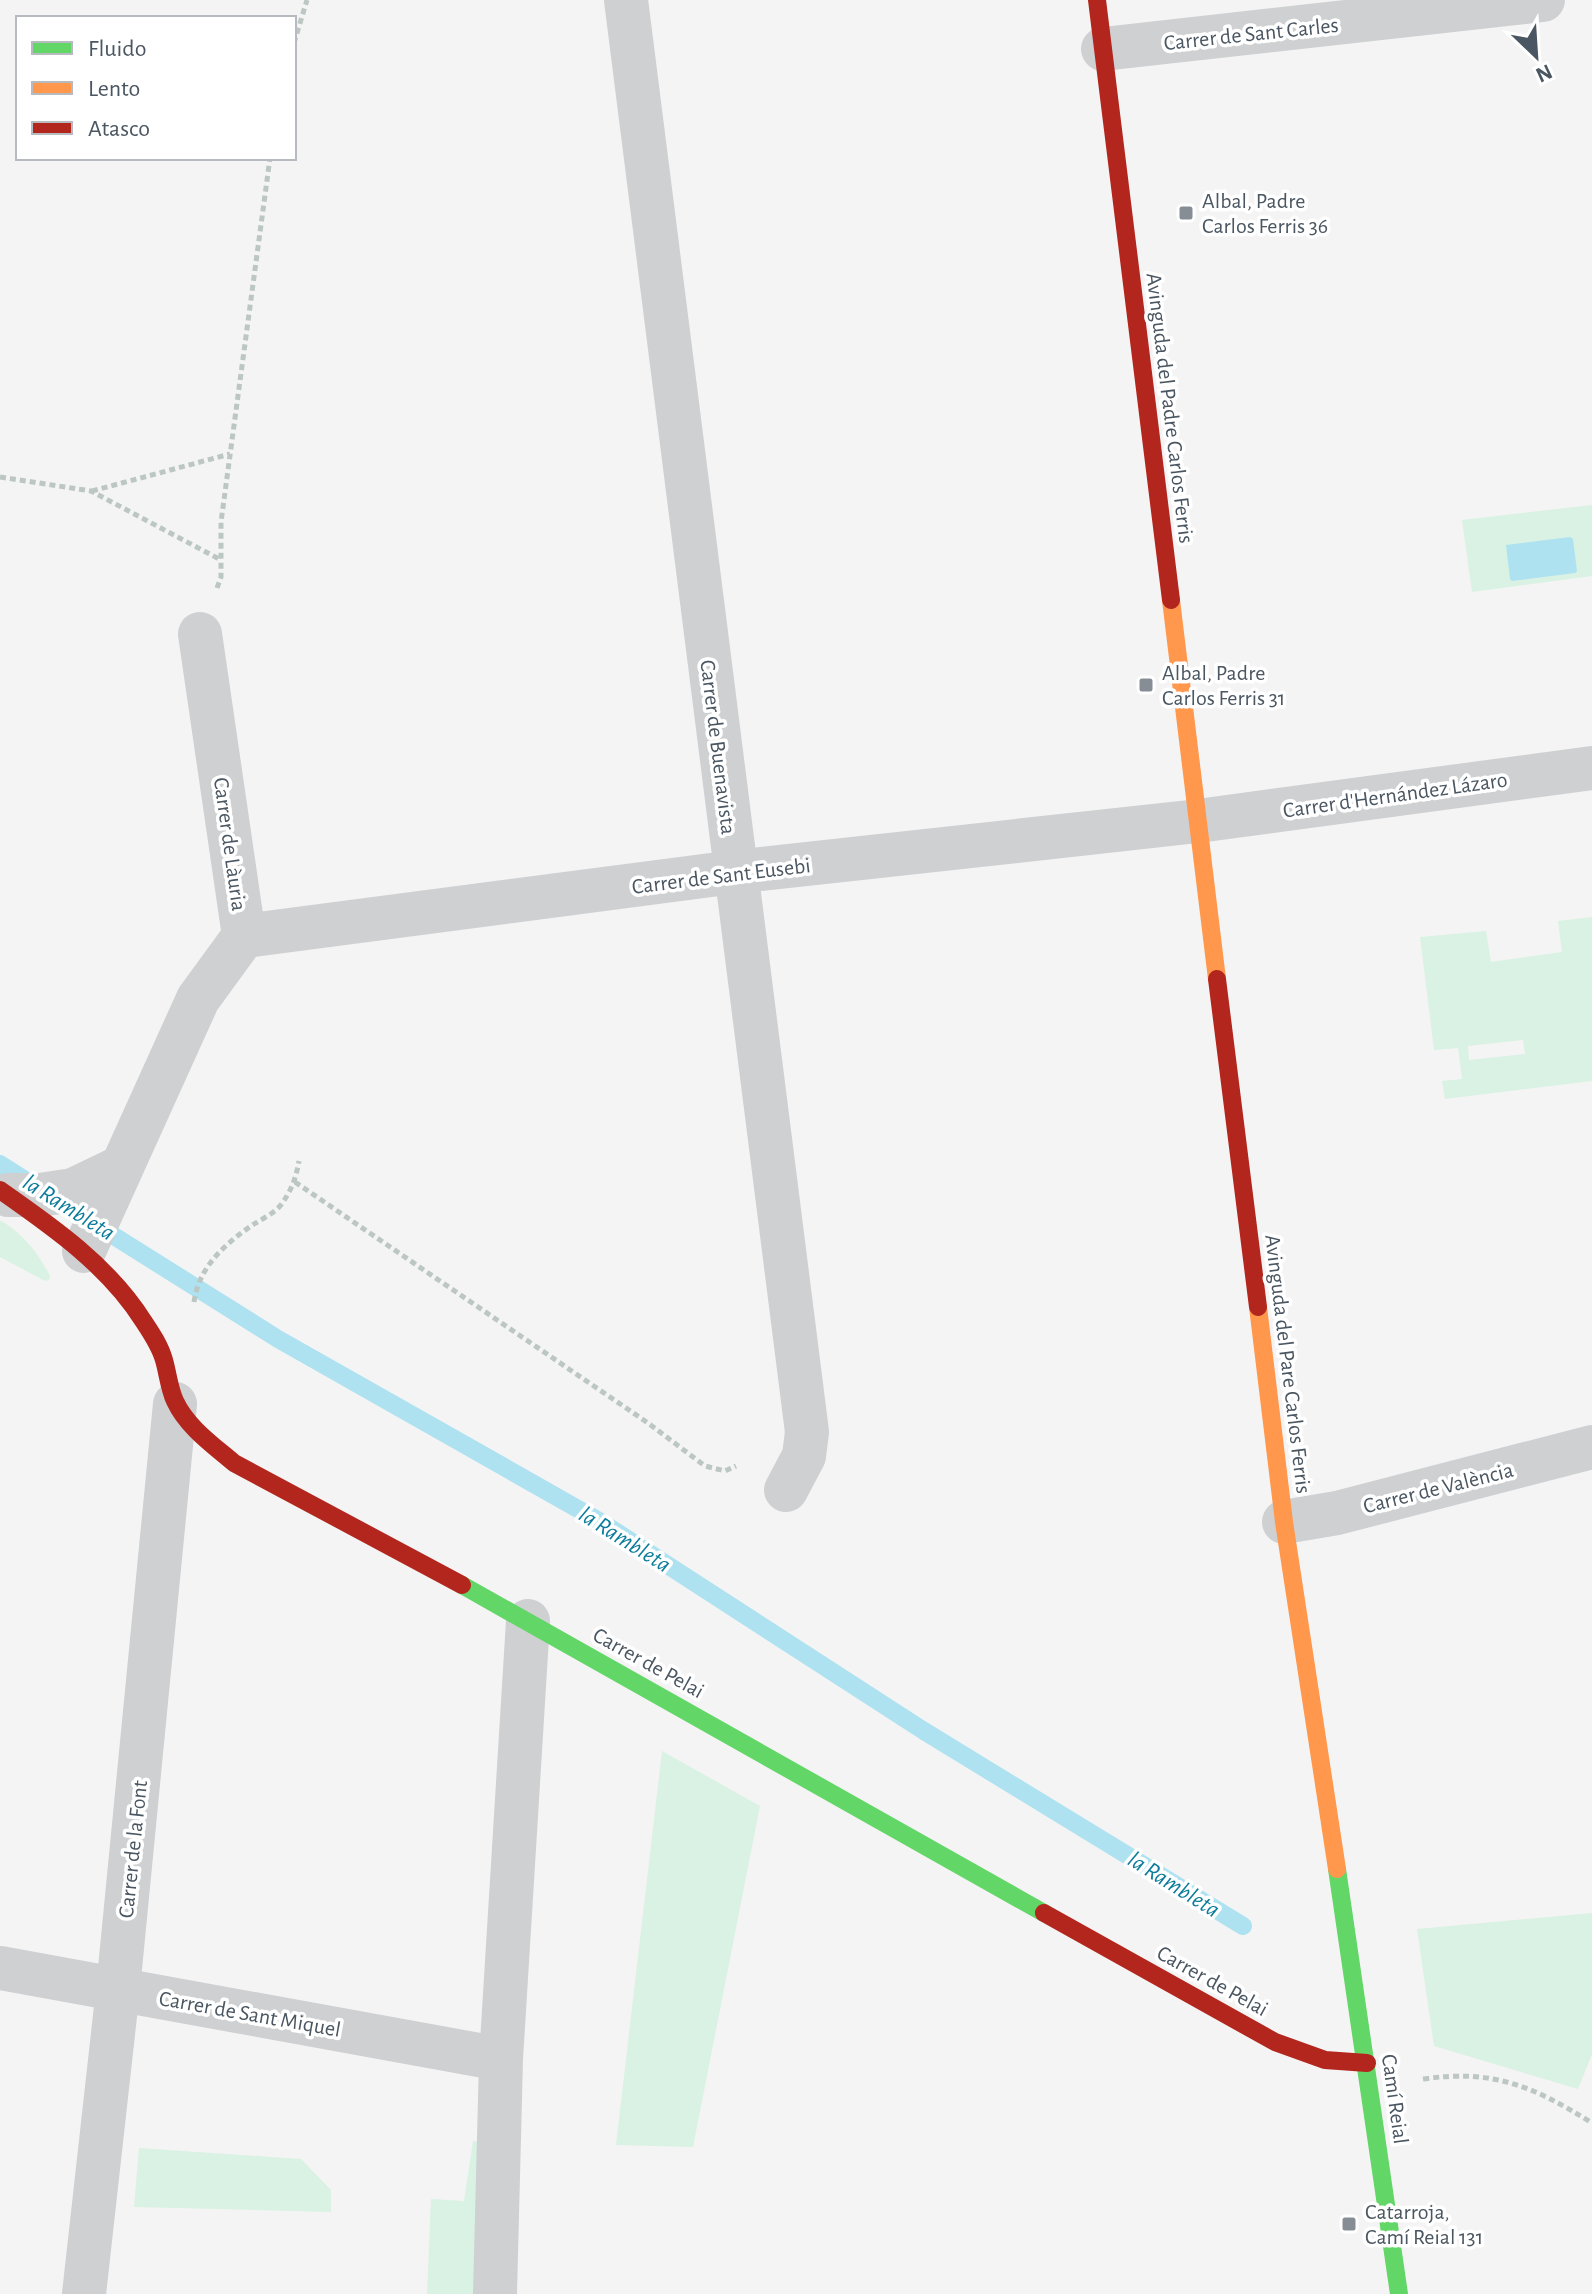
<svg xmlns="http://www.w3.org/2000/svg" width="1592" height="2294" font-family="'Alegreya Sans',sans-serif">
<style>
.green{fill:#d9f2e3;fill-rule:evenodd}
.water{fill:#aee2f0}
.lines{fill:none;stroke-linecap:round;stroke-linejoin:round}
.stream{stroke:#aee2f0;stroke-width:18}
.path{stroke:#bcc7c4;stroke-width:5;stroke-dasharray:6 4;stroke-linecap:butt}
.street{stroke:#ced0d2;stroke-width:44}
.fast{stroke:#63d668;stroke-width:18}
.slow{stroke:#ff974d;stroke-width:18}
.jam{stroke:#b3261e;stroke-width:18}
.poi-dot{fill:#868d94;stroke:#fff;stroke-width:3}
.labels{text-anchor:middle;stroke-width:7;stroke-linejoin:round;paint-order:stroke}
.street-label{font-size:22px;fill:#4a5661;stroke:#fff}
.poi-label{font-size:22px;fill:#4a5661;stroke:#fff;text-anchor:start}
.water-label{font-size:24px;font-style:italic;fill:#0c7c9b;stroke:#fff}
</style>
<rect width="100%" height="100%" fill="#f4f4f4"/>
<!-- green -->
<path class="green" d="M 1592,505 L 1592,576 L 1472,592 L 1462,520 Z
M 1592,917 L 1592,1081 L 1445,1099 L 1442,1081 L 1462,1079 L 1458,1048 L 1434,1050 L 1420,937 L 1486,931 L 1491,962 L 1562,952 L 1558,921 ZM 1523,1040 L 1525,1054 L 1469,1060 L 1468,1046 Z
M 0,1220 C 23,1234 38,1252 50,1276 L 49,1280 L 45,1281 L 0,1257 Z
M 662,1751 L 760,1806 L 693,2147 L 616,2145 Z
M 1592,1913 L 1592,2054 L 1578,2089 L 1434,2046 L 1417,1929 Z
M 473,2141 L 480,2142 L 477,2294 L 427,2294 L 431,2199 L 464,2201 Z
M 139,2148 L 301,2159 L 331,2190 L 331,2212 L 134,2207 Z"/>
<!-- water -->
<path class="water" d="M 1570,537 L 1573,539 L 1577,571 L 1575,573 L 1512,581 L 1510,579 L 1506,545 Z"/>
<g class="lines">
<!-- stream -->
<path class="stream" d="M 0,1164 L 33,1185
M 55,1199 L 278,1339 L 601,1522 L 924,1731 L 1243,1926"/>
<!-- path -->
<path class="path" d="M 294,43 L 307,0
M 0,477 L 91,491 L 221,560
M 92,491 L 230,454
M 217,588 L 221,577 L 221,522 L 270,158
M 295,1182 L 648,1423 L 705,1466 L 725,1471 L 736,1466
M 194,1302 C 199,1266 226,1243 254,1224 C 262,1219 273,1214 280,1206 C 291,1192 296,1178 299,1161
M 1423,2079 C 1493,2069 1533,2086 1592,2123"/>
<!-- street -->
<path class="street" d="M 626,0 L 807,1432 L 804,1456 L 786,1490
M 1103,49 L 1543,0
M 244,936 L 734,872 L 1198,821 L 1592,768
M 8,1195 L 40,1195 L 73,1190 L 121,1167
M 84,1251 L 198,999 L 244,936 L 200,634
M 1284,1522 L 1337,1513 L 1592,1447
M 0,1968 L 501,2059
M 84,2294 L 118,1989 L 175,1404
M 495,2294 L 501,2059 L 528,1621"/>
<!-- fast -->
<path class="fast" d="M 462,1585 L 1044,1913
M 1337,1869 L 1399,2294"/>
<!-- slow -->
<path class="slow" d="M 1171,600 L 1217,979
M 1258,1307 L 1284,1522 L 1337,1869"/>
<!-- jam -->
<path class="jam" d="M 1097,0 L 1171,600
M 1217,979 L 1258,1307
M 0,1190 C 53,1227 109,1266 144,1322 C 152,1334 160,1346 164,1360 C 168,1374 169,1388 175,1401 C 187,1427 213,1445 234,1463 L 462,1585
M 1044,1913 L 1275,2042 L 1325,2060 L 1367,2063"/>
</g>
<!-- markers -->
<g class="poi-dot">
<rect x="1178" y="205" width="16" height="16" rx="4"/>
<rect x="1138" y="677" width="16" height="16" rx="4"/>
<rect x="1341" y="2216" width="16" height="16" rx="4"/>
</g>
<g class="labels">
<!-- street labels -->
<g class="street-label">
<text transform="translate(1251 33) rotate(-6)" y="8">Carrer de Sant Carles</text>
<text transform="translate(1171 408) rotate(83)" y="8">Avinguda del Padre Carlos Ferris</text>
<text transform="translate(719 747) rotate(83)" y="8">Carrer de Buenavista</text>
<text transform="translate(1395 794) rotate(-8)" y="8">Carrer d'Hernández Lázaro</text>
<text transform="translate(231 844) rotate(82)" y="8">Carrer de Làuria</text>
<text transform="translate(721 875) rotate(-7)" y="8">Carrer de Sant Eusebi</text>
<text transform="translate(1289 1364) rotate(83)" y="8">Avinguda del Pare Carlos Ferris</text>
<text transform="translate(1438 1487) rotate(-14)" y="8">Carrer de València</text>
<text transform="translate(649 1662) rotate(29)" y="8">Carrer de Pelai</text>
<text transform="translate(132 1849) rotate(-84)" y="8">Carrer de la Font</text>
<text transform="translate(1213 1980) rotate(29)" y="8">Carrer de Pelai</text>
<text transform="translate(250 2013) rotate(10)" y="8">Carrer de Sant Miquel</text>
<text transform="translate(1396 2099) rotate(82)" y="8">Camí Reial</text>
</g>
<!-- poi labels -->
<g class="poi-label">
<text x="1202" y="208">Albal, Padre<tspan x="1202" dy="25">Carlos Ferris 36</tspan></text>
<text x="1162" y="680">Albal, Padre<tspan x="1162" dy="25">Carlos Ferris 31</tspan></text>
<text x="1365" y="2219">Catarroja,<tspan x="1365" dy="25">Camí Reial 131</tspan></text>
</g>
<!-- water labels -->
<g class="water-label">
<text transform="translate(69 1207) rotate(32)" y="8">la Rambleta</text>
<text transform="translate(625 1539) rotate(32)" y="8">la Rambleta</text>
<text transform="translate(1174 1884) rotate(32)" y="8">la Rambleta</text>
</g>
</g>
<!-- legend -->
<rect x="16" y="16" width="280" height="144" fill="#ffffff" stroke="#b7bbc0" stroke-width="2"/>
<rect x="32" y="42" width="40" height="12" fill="#63d668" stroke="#b7bbc0" stroke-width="2"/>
<text x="88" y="56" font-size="24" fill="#4a5661">Fluido</text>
<rect x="32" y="82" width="40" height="12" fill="#ff974d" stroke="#b7bbc0" stroke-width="2"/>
<text x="88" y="96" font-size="24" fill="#4a5661">Lento</text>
<rect x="32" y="122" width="40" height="12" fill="#b3261e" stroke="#b7bbc0" stroke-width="2"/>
<text x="88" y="136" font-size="24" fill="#4a5661">Atasco</text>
<!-- north arrow -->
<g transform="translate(1536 56) rotate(155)" stroke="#ffffff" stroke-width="6" paint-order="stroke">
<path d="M0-6L14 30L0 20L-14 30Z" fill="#4a5661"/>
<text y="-12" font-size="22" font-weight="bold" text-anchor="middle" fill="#4a5661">N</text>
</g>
</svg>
